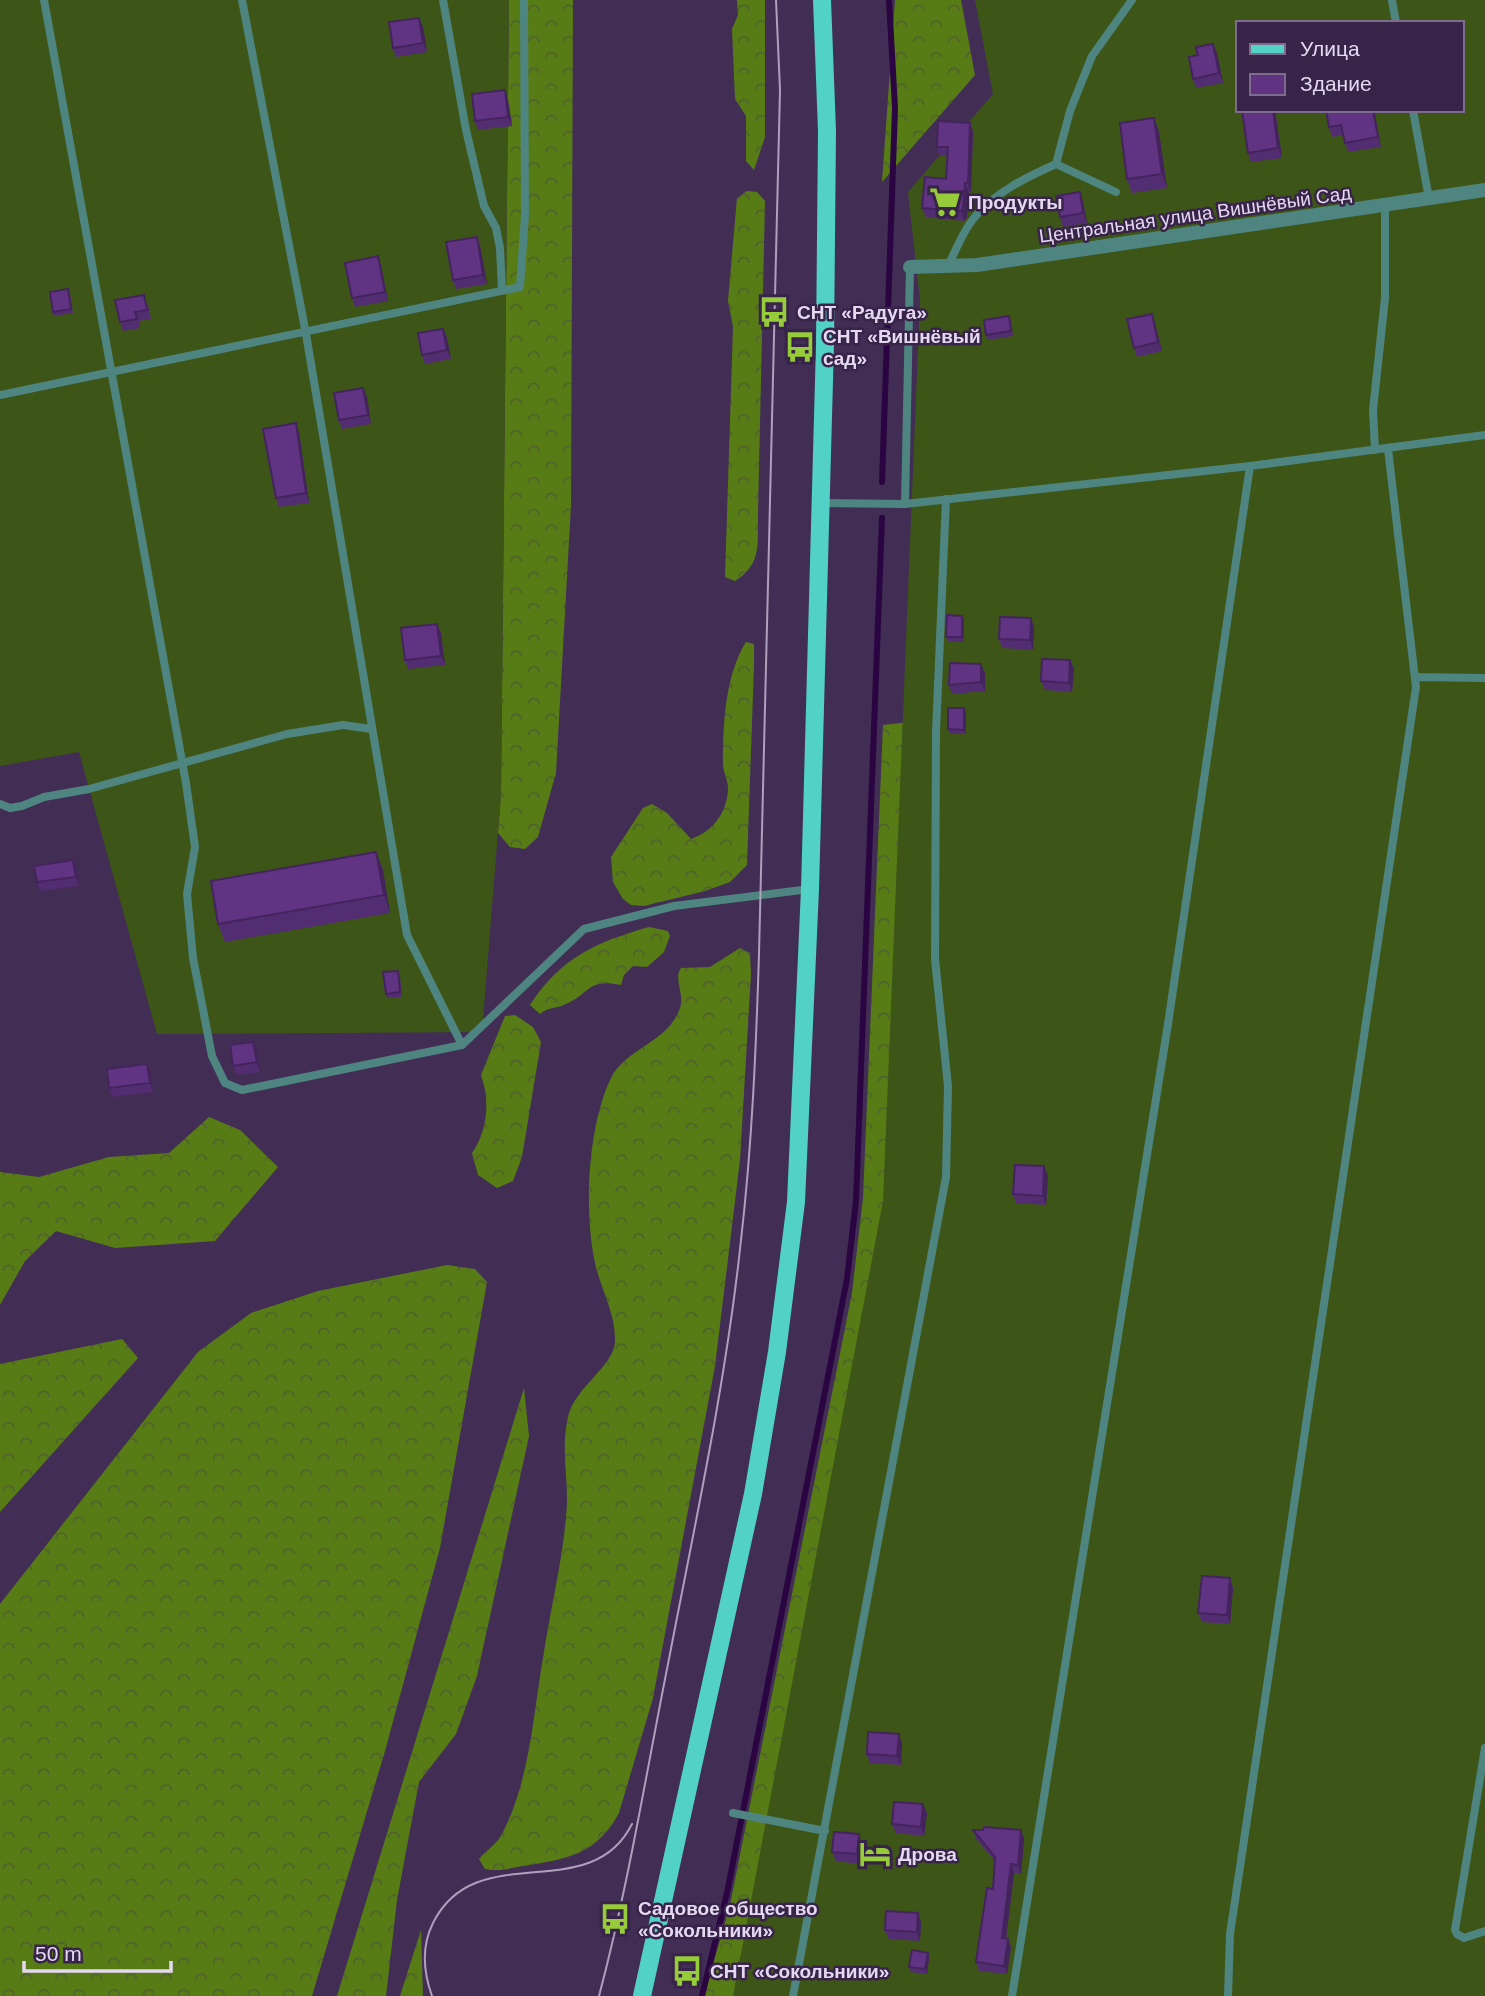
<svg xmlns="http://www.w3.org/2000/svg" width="1485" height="1996" font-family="Helvetica,sans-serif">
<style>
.forest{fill:url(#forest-crowns)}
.garden{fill:#3e5518;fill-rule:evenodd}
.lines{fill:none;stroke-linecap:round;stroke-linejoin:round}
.stream{stroke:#2a0541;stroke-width:6}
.lane{stroke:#4e8580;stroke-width:8}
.street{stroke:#4e8580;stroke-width:14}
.primary{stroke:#52d1c7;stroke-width:18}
.tram{stroke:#ae9fbc;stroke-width:2}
.wall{fill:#532d71}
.shaded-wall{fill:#44245c}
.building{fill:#613483;stroke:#44245c;stroke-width:2}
.labels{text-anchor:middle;stroke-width:5;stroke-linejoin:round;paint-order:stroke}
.poi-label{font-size:19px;font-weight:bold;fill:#e5d9f1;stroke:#382349;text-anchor:start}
.street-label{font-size:19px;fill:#e5d9f1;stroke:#382349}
</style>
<defs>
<pattern id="forest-crowns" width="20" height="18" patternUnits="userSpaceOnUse" patternTransform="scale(1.75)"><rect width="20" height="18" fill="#587c15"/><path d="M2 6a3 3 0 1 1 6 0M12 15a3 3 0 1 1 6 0" fill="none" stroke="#4f612c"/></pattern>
</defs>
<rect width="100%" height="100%" fill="#422e54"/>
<!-- forest -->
<path class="forest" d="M 509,0 L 573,0 L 571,505 L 556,773 L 538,837 L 525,849 L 510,847 L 498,833 L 501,794 Z
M 737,0 L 765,0 L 765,137 L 754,170 L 746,161 L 746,116 L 735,99 L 732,29 L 738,15 Z
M 895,0 L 961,0 L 975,75 L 882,182 Z
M 747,191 L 757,192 L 765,201 L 758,512 C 757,541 763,564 735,581 L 725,577 L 733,327 L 728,301 L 737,198 Z
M 746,642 L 754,644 L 754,665 L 747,865 L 730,882 L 705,891 L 644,906 L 631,905 L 623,899 L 613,882 L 611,857 L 643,808 L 652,804 L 667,813 L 691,839 C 712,832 726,814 728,791 C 729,782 723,773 723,764 C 723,724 725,676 746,642 Z
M 919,721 L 929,941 L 785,1996 L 704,1996 L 730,1905 L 852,1293 L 863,1198 L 883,725 Z
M 649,927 L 668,931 L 670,936 L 664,952 L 647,967 L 633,966 L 624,975 L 621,985 C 587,978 591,993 566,1004 C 557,1009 549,1006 540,1014 L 530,1005 C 561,957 597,942 649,927 Z
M 740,948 L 750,953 L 751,974 L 740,1160 L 715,1366 L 653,1698 L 619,1813 C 596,1855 567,1859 523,1866 C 511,1868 497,1872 485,1869 L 479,1859 C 487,1849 497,1845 503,1832 C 530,1779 533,1716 543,1658 C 550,1611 562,1564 566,1517 C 570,1483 560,1451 568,1417 C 574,1388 614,1366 615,1342 C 616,1317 604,1295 597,1271 C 583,1219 587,1127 611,1078 C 626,1048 669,1042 680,1008 C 685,994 673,979 681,968 L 710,967 Z
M 515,1015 L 533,1027 L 541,1042 L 522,1157 L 513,1181 L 497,1188 L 478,1175 L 472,1153 C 488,1130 490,1100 481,1075 L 505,1016 Z
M 209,1117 L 240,1130 L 278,1167 L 215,1241 L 115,1248 L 56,1231 L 25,1261 L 0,1305 L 0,1172 L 39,1177 L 109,1157 L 169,1153 Z
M 447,1265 L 475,1269 L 487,1282 L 440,1548 L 385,1751 L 312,1996 L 0,1996 L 0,1604 L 198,1352 L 251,1313 L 318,1291 Z
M 122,1339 L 138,1358 L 0,1512 L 0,1364 Z
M 524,1388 L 529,1436 L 477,1676 L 456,1734 L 419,1782 L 397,1900 L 386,1996 L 337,1996 Z
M 421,1930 L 423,1996 L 400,1996 Z"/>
<!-- garden -->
<path class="garden" d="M 0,0 L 509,0 L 501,794 L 482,1032 L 157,1034 L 79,752 L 0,766 Z
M 975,0 L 1485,0 L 1485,1996 L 733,1996 L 883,1201 L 920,300 L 908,192 L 993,94 ZM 1238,23 L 1462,23 L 1462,110 L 1238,110 Z"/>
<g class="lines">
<!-- stream -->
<path class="stream" d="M 882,482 L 895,108 L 889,0
M 702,1996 L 727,1893 L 847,1279 L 856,1201 L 882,518"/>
<!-- lane -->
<path class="lane" d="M 44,0 L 186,783 L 195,847 L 187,894 L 193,958 L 212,1056 L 225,1083 L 242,1090 L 462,1045
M 242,0 L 306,334 L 407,935 L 462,1045 L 584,929 L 674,906 L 810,889
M 443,0 L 466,130 L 484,206 L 496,228 L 500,248 L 502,290
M 1392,0 L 1396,23
M 1413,110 L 1429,199
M 1056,164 L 1116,192
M 948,266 C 956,250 963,231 974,218 C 995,192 1027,177 1056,164 L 1070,111 L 1092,56 L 1132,0
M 0,395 L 520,287 L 525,215 L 524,0
M 1375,450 L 1373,410 L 1385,298 L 1385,205
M 820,503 L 905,504 L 1250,466 L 1485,435
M 905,504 L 910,267
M 1415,677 L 1485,678
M 0,804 L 10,808 L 22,806 L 44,797 L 89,789 L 287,734 L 343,725 L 371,729
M 1485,1748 L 1455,1930 L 1457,1934 L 1464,1938 L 1485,1931
M 733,1813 L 825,1831
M 793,1996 L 946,1177 L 948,1086 L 935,959 L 936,732 L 946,499
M 1012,1996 L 1168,1024 L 1250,466
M 1228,1996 L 1230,1934 L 1416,687 L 1388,449"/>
<!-- street -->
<path class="street" d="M 910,267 L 977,265 L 1485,190"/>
<!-- primary -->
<path class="primary" d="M 642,1996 L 753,1494 L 777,1352 L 796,1202 L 810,889 L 825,344 L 827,131 L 822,0"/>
<!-- tram -->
<path class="tram" d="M 432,1996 C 423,1971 421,1947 433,1923 C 476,1836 590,1908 632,1824
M 599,1996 C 628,1887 646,1774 668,1664 C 695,1523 726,1383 741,1240 C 752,1145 756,1050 759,954 L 780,90 L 776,0"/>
</g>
<!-- wall -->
<path class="wall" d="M 419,18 L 423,27 L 427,52 L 396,57 L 393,48 Z
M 1217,53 L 1223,83 L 1196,88 L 1193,79 Z
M 505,90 L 508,100 L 512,126 L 478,130 L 475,121 Z
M 1275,110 L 1282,158 L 1251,162 L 1248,153 Z
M 1326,110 L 1374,110 L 1381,147 L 1348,152 L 1343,135 L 1332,137 L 1329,127 Z
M 1154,118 L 1159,132 L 1167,188 L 1132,193 L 1127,179 Z
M 970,123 L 973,132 L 971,192 L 969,192 L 967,217 L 964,221 L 926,217 L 922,208 L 946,179 L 948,156 L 940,156 L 937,147 Z
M 1083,201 L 1087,223 L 1063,227 L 1060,217 Z
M 480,246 L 487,284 L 456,289 L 453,280 Z
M 378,256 L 381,266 L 388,301 L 355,307 L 352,298 Z
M 70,293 L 73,313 L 54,316 L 53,312 Z
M 148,304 L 151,319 L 139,321 L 140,328 L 123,331 L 120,322 Z
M 1152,314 L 1162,351 L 1137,357 L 1134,348 Z
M 1011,320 L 1013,336 L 988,340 L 986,335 Z
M 443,329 L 447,338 L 451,359 L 425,364 L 422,355 Z
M 363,388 L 367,397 L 371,424 L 342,429 L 339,420 Z
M 299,432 L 309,503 L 279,507 L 276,498 Z
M 962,616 L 964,621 L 963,642 L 948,641 L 946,637 Z
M 1031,618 L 1034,628 L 1033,650 L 1002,648 L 999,639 Z
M 437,624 L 441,633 L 445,665 L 408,669 L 405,660 Z
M 1070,660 L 1074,669 L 1072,692 L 1045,690 L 1041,681 Z
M 985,673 L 985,691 L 952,694 L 949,685 Z
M 964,708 L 966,712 L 966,734 L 950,734 L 948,729 Z
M 376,852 L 383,870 L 390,913 L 225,942 L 218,924 Z
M 77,869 L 79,886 L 40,891 L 37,882 Z
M 400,976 L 402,997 L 387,998 L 386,994 Z
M 253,1042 L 257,1051 L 260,1072 L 237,1075 L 233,1066 Z
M 151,1073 L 153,1092 L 112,1097 L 109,1088 Z
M 1048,1176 L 1046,1205 L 1016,1203 L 1013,1194 Z
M 1230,1578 L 1233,1588 L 1230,1624 L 1202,1622 L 1198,1613 Z
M 902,1744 L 901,1765 L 870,1763 L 867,1754 Z
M 923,1804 L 927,1813 L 924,1836 L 896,1833 L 892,1824 Z
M 973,1830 L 1021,1830 L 1024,1839 L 1021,1874 L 1014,1873 L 1006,1939 L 1008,1939 L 1011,1947 L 1007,1974 L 979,1971 L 976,1962 L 993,1889 L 995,1861 L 976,1839 Z
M 862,1843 L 860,1864 L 836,1861 L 832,1852 Z
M 918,1913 L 921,1922 L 920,1941 L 889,1939 L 885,1930 Z
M 928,1953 L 929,1958 L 927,1974 L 911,1972 L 909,1967 Z"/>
<!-- shaded-wall -->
<path class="shaded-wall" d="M 419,18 L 423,27 L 427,52 L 423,43 Z
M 1213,44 L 1217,53 L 1223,83 L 1219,73 Z
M 505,90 L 508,100 L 512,126 L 508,117 Z
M 1273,110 L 1275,110 L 1282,158 L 1278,148 Z
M 1373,110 L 1374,110 L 1381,147 L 1378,137 Z
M 1154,118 L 1159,132 L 1167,188 L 1162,174 Z
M 970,123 L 973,132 L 971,192 L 968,183 Z
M 965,183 L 969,192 L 967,217 L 964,221 L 961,211 Z
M 1080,192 L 1083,201 L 1087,223 L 1083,213 Z
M 477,237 L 480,246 L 487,284 L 483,275 Z
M 378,256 L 381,266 L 388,301 L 385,292 Z
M 1152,314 L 1155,323 L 1162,351 L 1158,342 Z
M 443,329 L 447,338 L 451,359 L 447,350 Z
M 363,388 L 367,397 L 371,424 L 368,415 Z
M 296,423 L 299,432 L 309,503 L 306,493 Z
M 962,616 L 964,621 L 963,642 L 962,637 Z
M 1031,618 L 1034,628 L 1033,650 L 1030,640 Z
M 437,624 L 441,633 L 445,665 L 441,656 Z
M 1070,660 L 1074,669 L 1072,692 L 1069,683 Z
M 981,664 L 985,673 L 985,691 L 981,682 Z
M 964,708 L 966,712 L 966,734 L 964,730 Z
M 376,852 L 383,870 L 390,913 L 384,895 Z
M 73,860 L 77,869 L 79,886 L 76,877 Z
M 253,1042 L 257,1051 L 260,1072 L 257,1062 Z
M 147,1064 L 151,1073 L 153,1092 L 150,1083 Z
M 1044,1166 L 1048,1176 L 1046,1205 L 1043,1196 Z
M 1230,1578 L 1233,1588 L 1230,1624 L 1227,1615 Z
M 899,1734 L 902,1744 L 901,1765 L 897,1756 Z
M 923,1804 L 927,1813 L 924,1836 L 921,1827 Z
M 1021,1830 L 1024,1839 L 1021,1874 L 1018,1865 Z
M 859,1834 L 862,1843 L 860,1864 L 857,1854 Z
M 1011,1864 L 1014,1873 L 1005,1947 L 1002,1938 Z
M 918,1913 L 921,1922 L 920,1941 L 917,1932 Z
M 1008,1939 L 1011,1947 L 1007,1974 L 1004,1966 Z
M 928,1953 L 929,1958 L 927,1974 L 925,1969 Z"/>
<!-- building -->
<path class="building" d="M 419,18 L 423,43 L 393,48 L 389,22 Z
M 1213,44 L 1219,73 L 1193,79 L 1189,57 L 1198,55 L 1196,47 Z
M 505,90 L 508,117 L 475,121 L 472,94 Z
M 1242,110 L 1273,110 L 1278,148 L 1248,153 Z
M 1326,110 L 1373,110 L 1378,137 L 1345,143 L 1341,125 L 1329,127 Z
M 1154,118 L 1162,174 L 1127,179 L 1120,123 Z
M 938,121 L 970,123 L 968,183 L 965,183 L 963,208 L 961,211 L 922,208 L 925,177 L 946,179 L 948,147 L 937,147 Z
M 1080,192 L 1083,213 L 1060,217 L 1056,196 Z
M 477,237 L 483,275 L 453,280 L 446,242 Z
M 378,256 L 385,292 L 352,298 L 345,263 Z
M 68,289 L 71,309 L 53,312 L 50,292 Z
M 144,295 L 147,310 L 135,312 L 137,319 L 120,322 L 115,300 Z
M 1152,314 L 1158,342 L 1134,348 L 1127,319 Z
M 1009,316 L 1011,331 L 986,335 L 984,320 Z
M 443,329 L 447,350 L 422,355 L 418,333 Z
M 363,388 L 368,415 L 339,420 L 334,393 Z
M 296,423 L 306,493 L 276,498 L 263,429 Z
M 947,615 L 962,616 L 962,637 L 946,637 Z
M 1000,617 L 1031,618 L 1030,640 L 999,639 Z
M 437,624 L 441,656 L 405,660 L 401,628 Z
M 1042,659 L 1070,660 L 1069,683 L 1041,681 Z
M 950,663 L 981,664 L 981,682 L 949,685 Z
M 948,708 L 964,708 L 964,730 L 948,729 Z
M 376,852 L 384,895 L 218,924 L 211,881 Z
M 73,860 L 76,877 L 37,882 L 34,866 Z
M 398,971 L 400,992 L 386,994 L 383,972 Z
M 253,1042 L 257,1062 L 233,1066 L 230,1045 Z
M 147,1064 L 150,1083 L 109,1088 L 107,1069 Z
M 1015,1165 L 1044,1166 L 1043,1196 L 1013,1194 Z
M 1202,1576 L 1230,1578 L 1227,1615 L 1198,1613 Z
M 868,1732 L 899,1734 L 897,1756 L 867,1754 Z
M 894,1802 L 923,1804 L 921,1827 L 892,1824 Z
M 984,1827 L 1021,1830 L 1018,1865 L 1011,1864 L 1002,1938 L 1008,1939 L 1004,1966 L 976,1962 L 987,1888 L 993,1889 L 995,1857 L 973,1830 L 983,1830 Z
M 834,1832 L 859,1834 L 857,1854 L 832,1852 Z
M 886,1911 L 918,1913 L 917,1932 L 885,1930 Z
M 912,1950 L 928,1953 L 925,1969 L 909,1967 Z"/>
<!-- icons -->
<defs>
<symbol id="supermarket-bare" viewBox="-9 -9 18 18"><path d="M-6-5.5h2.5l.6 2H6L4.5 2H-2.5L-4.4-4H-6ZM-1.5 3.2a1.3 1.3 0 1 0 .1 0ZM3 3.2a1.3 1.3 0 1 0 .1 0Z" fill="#96cc3a" stroke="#382349" stroke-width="2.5" paint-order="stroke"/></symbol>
<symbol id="bus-bare" viewBox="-9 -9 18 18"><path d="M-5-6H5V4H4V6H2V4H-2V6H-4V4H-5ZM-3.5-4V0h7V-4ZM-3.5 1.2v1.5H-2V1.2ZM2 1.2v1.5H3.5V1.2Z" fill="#96cc3a" stroke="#382349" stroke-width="2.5" paint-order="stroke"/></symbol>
<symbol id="hotel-bare" viewBox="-9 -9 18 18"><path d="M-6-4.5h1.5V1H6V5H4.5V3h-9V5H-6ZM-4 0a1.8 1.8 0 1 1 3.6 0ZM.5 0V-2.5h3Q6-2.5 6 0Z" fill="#96cc3a" stroke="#382349" stroke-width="2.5" paint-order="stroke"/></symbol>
</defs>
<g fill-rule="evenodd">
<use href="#supermarket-bare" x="923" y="180" width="44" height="44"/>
<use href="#bus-bare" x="752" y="290" width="44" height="44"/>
<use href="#bus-bare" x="778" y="325" width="44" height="44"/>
<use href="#hotel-bare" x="853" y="1832" width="44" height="44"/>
<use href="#bus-bare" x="593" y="1897" width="44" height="44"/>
<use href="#bus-bare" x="665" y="1949" width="44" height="44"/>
</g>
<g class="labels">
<!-- poi labels -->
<g class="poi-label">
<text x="968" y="209">Продукты</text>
<text x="797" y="319">СНТ «Радуга»</text>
<text x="823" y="343">СНТ «Вишнёвый<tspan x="823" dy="22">сад»</tspan></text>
<text x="898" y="1861">Дрова</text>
<text x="638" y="1915">Садовое общество<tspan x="638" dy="22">«Сокольники»</tspan></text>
<text x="710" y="1978">СНТ «Сокольники»</text>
</g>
<!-- street labels -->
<g class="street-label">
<text transform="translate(1195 214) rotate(-8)" y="7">Центральная улица Вишнёвый Сад</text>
</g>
</g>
<!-- legend -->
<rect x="1236" y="21" width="228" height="91" fill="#382349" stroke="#7d6c8c" stroke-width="2"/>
<rect x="1250" y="44" width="35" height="10" fill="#52d1c7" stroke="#7d6c8c" stroke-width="2"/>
<text x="1300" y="56" font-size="21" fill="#e5d9f1">Улица</text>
<rect x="1250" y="74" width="35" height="21" fill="#613483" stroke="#7d6c8c" stroke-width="2"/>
<text x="1300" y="91" font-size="21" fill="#e5d9f1">Здание</text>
<!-- scale -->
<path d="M24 1961v10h147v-10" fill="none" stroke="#e5d9f1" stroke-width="3.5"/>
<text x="35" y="1961" font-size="21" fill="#e5d9f1" stroke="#382349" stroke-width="5" paint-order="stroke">50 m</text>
</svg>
